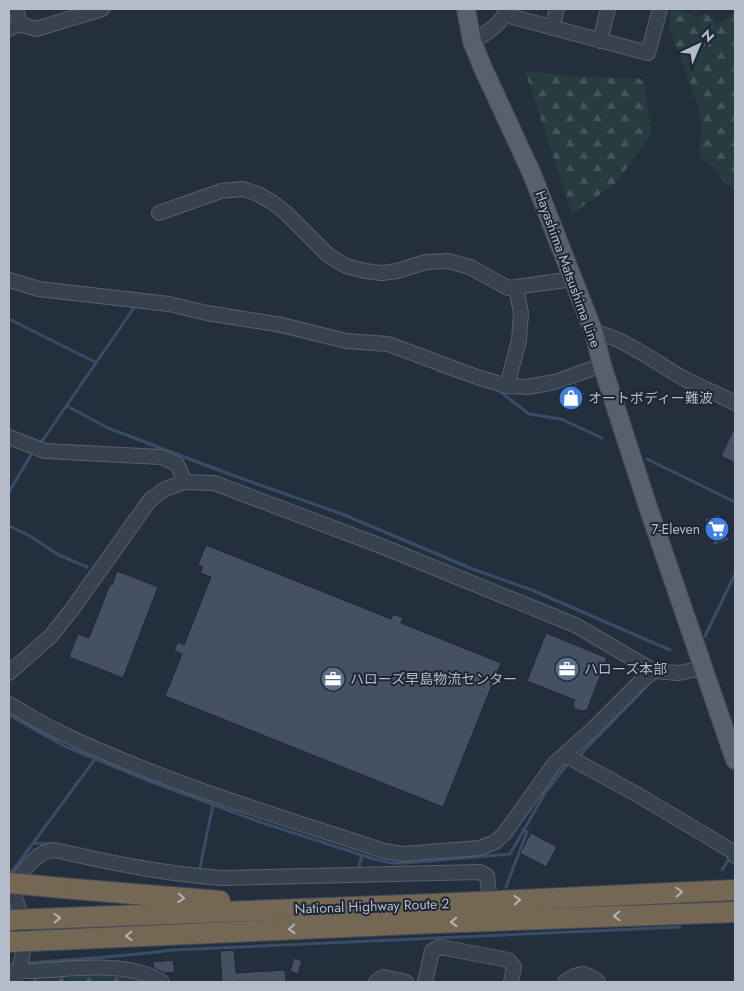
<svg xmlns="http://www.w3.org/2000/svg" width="744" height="991" font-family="Jost,'Noto Sans JP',sans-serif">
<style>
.forest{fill:url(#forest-firs)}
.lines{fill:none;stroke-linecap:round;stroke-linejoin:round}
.stream{stroke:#394c67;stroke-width:3}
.building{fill:#455162;stroke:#1f2835}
.minor-casing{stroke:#565f6c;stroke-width:16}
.major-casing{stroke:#414a57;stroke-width:20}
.highway-casing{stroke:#434c59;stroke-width:22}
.minor{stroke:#38414e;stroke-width:14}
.major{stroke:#56606e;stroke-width:18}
.highway{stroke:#746855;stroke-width:20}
.highway-bridge-casing{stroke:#434c59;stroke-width:22;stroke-linecap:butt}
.highway-bridge{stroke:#746855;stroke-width:20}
.oneway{stroke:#aeb4bd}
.labels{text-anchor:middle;stroke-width:4;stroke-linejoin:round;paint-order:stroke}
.street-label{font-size:14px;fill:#b4bcc9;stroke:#1d2633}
.poi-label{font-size:14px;fill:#b4bcc9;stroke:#1d2633;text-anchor:start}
</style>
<defs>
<pattern id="forest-firs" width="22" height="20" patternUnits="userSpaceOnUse" patternTransform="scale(1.25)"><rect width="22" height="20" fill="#263c3f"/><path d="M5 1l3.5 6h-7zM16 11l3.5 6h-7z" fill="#435659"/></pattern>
</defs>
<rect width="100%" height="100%" fill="#242f3e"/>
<!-- forest -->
<path class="forest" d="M 672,9 L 680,9 L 698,18 L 706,13 L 717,25 L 735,12 L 735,190 L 724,182 L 716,169 L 701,158 L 699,150 L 702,129 L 698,107 L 669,26 Z
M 525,71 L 571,76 L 644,79 L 651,134 L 616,183 L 572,214 Z
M 110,975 L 141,979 L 147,982 L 34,982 L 33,978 Z"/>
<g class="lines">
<!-- stream -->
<path class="stream" d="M 9,319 L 95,362
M 274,330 L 319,341
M 438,370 L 472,382
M 498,390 L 529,414 L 561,419 L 602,438
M 67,406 L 108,428 L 232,475 L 342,514 L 475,570 L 532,590 L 670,650
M 40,444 L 136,305
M 647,459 L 735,502
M 9,492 L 32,453
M 9,526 L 28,535 L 59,555 L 87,567
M 705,636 L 735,574
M 9,715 L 64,746 L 149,781 L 260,822 L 374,859 L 391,863 L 405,863 L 510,854 L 545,793 L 569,762
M 581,754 L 646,687
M 33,843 L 50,844
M 358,870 L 362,855
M 722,870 L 731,856
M 199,872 L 213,805
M 11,873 L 95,759
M 506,887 L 527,832 L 523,830
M 25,963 C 74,959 123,957 172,950 L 680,927
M 9,965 L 16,964"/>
</g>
<!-- building -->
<path class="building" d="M 575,384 L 585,394 L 568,412 L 557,402 Z
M 735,427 L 735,463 L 721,456 Z
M 719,514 L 729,540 L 714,545 L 705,519 Z
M 206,545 L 391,619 L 393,614 L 403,618 L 401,623 L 501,663 L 443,807 L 165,696 L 182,654 L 174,651 L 178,642 L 184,645 L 211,577 L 200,573 L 203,567 L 198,565 Z
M 117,571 L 158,587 L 123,678 L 69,657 L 78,634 L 89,638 L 110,584 L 112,585 Z
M 546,633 L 607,658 L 587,710 L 582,711 L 575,709 L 573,705 L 575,700 L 527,681 Z
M 531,833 L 557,847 L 546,867 L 520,853 Z
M 234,950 L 236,973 L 285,970 L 286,982 L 241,982 L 241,981 L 222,982 L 220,951 Z
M 294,958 L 302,961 L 298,974 L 290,971 Z
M 173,960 L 175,972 L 164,973 L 154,968 L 153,962 Z"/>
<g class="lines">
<defs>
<path id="minor" d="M 16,9 L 20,24
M 505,15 L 648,53 L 660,9
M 552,28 L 557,9
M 9,29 L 20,24 L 36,29 L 102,9
M 472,41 C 485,35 503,23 507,9
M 600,41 L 608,9
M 159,213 L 221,191 L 243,189 L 258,194 L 272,202 L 285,212 L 328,255 L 346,266 L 365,271 L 382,273 L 397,271 L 426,262 L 448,261 L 470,267 L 508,288 L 573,279
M 9,280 L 39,289 L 169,304 L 207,313 L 282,325 L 346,341 L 388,344 L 477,377 L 507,386 L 527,387 L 555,382 L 602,365
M 594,333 C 619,334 659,365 683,378 C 700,387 718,394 735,403
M 507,386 L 519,340 L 521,313 L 516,288
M 9,437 L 45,451 L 161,457 L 177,464 L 185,482 L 214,483 L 381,546 L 575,625 L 654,671 L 679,673 L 703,668
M 9,673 L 51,636 L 73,608 L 150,500 L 165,489 L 185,482
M 9,704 C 25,713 42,724 59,732 C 163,782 275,815 384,851 L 403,854 L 480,848 L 495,842 L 504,834 L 555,763 L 592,730 L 640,682 L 654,671
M 565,755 L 638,795 L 732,851 L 735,856
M 9,885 C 21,905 28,942 20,965 C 19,971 15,977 11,982
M 11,888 C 23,873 34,851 55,850 C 111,863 165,874 222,878 L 480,872 L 487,876 L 490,901
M 18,970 L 29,971 C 70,970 126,959 162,982
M 376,982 L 383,977 L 406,982
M 425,982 L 432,951 L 440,947 L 508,960 L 514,967 L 511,982
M 565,982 C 578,972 585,971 598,982"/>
<path id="major" d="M 466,9 L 472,41 L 482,66 L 532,174 L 594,333 L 602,365 L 649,510 L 735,760"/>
<path id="highway" d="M 62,888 L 220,901
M 9,920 L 434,904 L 735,890
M 9,942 L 434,923 L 735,912"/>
</defs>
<!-- minor casing -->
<use href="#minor" class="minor-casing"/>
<!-- major casing -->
<use href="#major" class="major-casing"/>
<!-- highway casing -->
<use href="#highway" class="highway-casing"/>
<!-- minor -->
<use href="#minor" class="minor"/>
<!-- major -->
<use href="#major" class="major"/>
<!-- highway -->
<use href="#highway" class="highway"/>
<defs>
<path id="highway-bridge" d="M 9,883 L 62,888"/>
</defs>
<!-- highway-bridge casing -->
<use href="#highway-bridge" class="highway-bridge-casing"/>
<!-- highway-bridge -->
<use href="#highway-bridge" class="highway-bridge"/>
</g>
<!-- one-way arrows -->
<defs><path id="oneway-chevron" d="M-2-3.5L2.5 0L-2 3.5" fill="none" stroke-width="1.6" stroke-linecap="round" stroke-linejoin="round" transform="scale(1.25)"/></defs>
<g class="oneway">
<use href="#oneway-chevron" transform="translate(679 892) rotate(-3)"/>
<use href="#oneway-chevron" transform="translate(181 898) rotate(4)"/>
<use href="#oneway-chevron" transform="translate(517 900) rotate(-3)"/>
<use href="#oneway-chevron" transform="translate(617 916) rotate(178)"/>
<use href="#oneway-chevron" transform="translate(57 918) rotate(-2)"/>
<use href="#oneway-chevron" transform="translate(454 922) rotate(178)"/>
<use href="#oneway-chevron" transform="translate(292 929) rotate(177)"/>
<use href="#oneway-chevron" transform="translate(129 936) rotate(177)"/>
</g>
<!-- icons -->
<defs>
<symbol id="shop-disc" viewBox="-11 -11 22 22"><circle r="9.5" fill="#3f7fe0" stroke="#1d2633"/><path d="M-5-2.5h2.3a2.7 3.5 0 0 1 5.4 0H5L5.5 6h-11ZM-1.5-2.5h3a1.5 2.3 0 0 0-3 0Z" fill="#fff"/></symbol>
<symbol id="supermarket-disc" viewBox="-11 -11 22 22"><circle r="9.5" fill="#3f7fe0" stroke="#1d2633"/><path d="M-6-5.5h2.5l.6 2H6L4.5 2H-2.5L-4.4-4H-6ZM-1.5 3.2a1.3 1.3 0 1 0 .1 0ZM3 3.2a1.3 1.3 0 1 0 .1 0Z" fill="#fff"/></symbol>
<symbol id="office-disc" viewBox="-11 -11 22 22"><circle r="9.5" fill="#5c6f8a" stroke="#1d2633"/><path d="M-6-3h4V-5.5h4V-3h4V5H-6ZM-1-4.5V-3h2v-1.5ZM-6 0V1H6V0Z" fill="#fff"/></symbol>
</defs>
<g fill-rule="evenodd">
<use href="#shop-disc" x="557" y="384" width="28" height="28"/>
<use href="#supermarket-disc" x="703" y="515" width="28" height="28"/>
<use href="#office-disc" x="553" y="655" width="28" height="28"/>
<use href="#office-disc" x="319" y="665" width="28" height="28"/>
</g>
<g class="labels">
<!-- street labels -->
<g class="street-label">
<text transform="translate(568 269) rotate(70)" y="5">Hayashima Matsushima Line</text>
<text transform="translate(372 906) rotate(-2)" y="5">National Highway Route 2</text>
</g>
<!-- poi labels -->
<g class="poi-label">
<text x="588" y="403">オートボディー難波</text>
<text x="700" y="534" text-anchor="end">7-Eleven</text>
<text x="584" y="674">ハローズ本部</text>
<text x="350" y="684">ハローズ早島物流センター</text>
</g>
</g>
<!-- border -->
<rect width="744" height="991" fill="none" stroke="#b4bcc9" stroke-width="20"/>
<!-- north arrow -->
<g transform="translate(699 45) rotate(44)" stroke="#1d2633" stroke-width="4" paint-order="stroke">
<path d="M0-4L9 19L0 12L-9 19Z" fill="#b4bcc9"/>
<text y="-8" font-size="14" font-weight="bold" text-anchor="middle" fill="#b4bcc9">N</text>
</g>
</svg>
